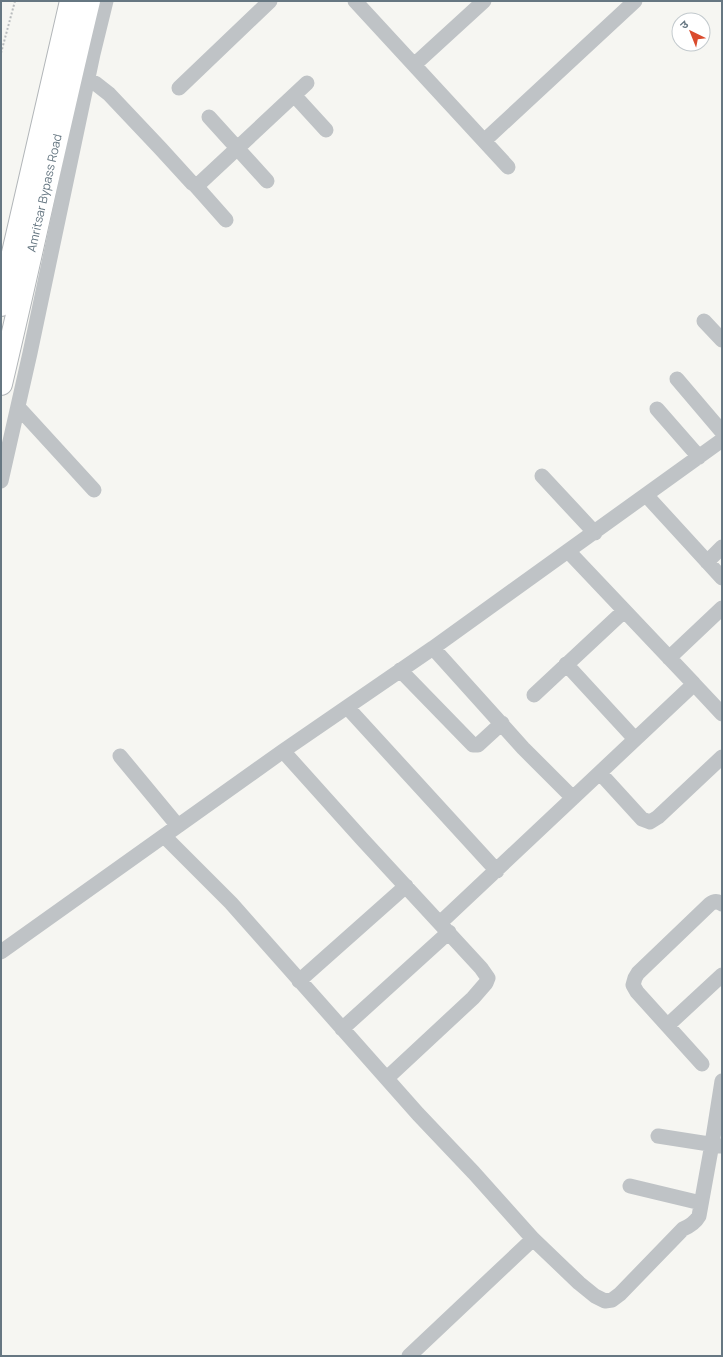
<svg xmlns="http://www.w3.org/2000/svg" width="723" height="1357" font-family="Manrope,'Noto Sans Devanagari',sans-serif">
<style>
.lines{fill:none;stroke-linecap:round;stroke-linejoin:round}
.highway-casing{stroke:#b2b6b9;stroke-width:24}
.path{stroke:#b9bcbe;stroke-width:2;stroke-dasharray:2 2;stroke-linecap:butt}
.minor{stroke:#bfc3c6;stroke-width:15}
.highway{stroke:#fff;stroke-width:22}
.labels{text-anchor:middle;stroke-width:4;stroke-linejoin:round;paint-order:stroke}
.street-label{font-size:12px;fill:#667782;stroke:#fff}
</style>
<rect width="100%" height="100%" fill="#f6f6f2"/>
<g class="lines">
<defs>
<g id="highway">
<path d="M 1,305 L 71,1"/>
<path id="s1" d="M 1,384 C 31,257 58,129 89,1"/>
</g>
</defs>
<!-- highway casing -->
<use href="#highway" class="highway-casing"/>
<!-- path -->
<path class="path" d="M 1,53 L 15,1"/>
<!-- minor -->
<path class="minor" d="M 355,1 L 508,167
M 414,65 L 484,1
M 79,76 L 95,83 L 109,94 L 161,149 L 192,183 L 195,185 L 200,183 L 307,83
M 179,88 L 270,1
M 294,95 L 326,130
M 209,117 L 267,181
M 484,141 L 635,1
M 195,185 L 226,220
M 704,321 L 722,340
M 677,379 L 722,432
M 18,407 L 94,490
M 657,409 L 699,457
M 542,476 L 595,533
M 1,481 L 30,353 L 93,54 L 106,1
M 646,495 L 722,578
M 568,551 L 694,684
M 707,562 L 722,547
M 433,648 L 523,748 L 573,798
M 669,658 L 722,608
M 566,664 L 635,739
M 400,670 L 473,745 L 478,745 L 502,723
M 534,695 L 624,611
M 347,707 L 497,871
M 283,751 L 362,839 L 481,968 L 488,978 L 486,983 L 473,998 L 387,1078
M 120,756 L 178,826
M 600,773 L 642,819 L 650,822 L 658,817 L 722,757
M 164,836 L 231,903 L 418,1114 L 474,1173 L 533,1239 L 579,1283 L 595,1296 L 605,1301 L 612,1300 L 620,1294 L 683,1229 C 690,1226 695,1223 699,1216 L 712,1144 L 722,1081
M 440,923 L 694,684 L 722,714
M 1,952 L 283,751 L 433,648 L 722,440
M 299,981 L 406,886
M 668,1025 L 722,975
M 342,1029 L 449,932
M 702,1064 L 637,992 L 633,985 L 635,978 L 638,973 L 710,904 C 714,901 718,901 722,904
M 658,1136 L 722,1146
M 630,1186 L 701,1203
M 409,1356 L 533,1239"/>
<!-- highway -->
<use href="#highway" class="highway"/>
</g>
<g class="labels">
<!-- street labels -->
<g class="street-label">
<text dy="4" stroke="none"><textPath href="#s1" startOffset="196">Amritsar Bypass Road</textPath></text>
</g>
</g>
<!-- border -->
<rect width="723" height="1357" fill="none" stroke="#667782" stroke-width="4"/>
<!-- north arrow -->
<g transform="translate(691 32) rotate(317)"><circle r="19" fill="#ffffff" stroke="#c2c9cd"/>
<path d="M0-3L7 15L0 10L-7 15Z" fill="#da4c2e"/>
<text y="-6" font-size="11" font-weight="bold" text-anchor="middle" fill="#667782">उ</text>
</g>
</svg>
